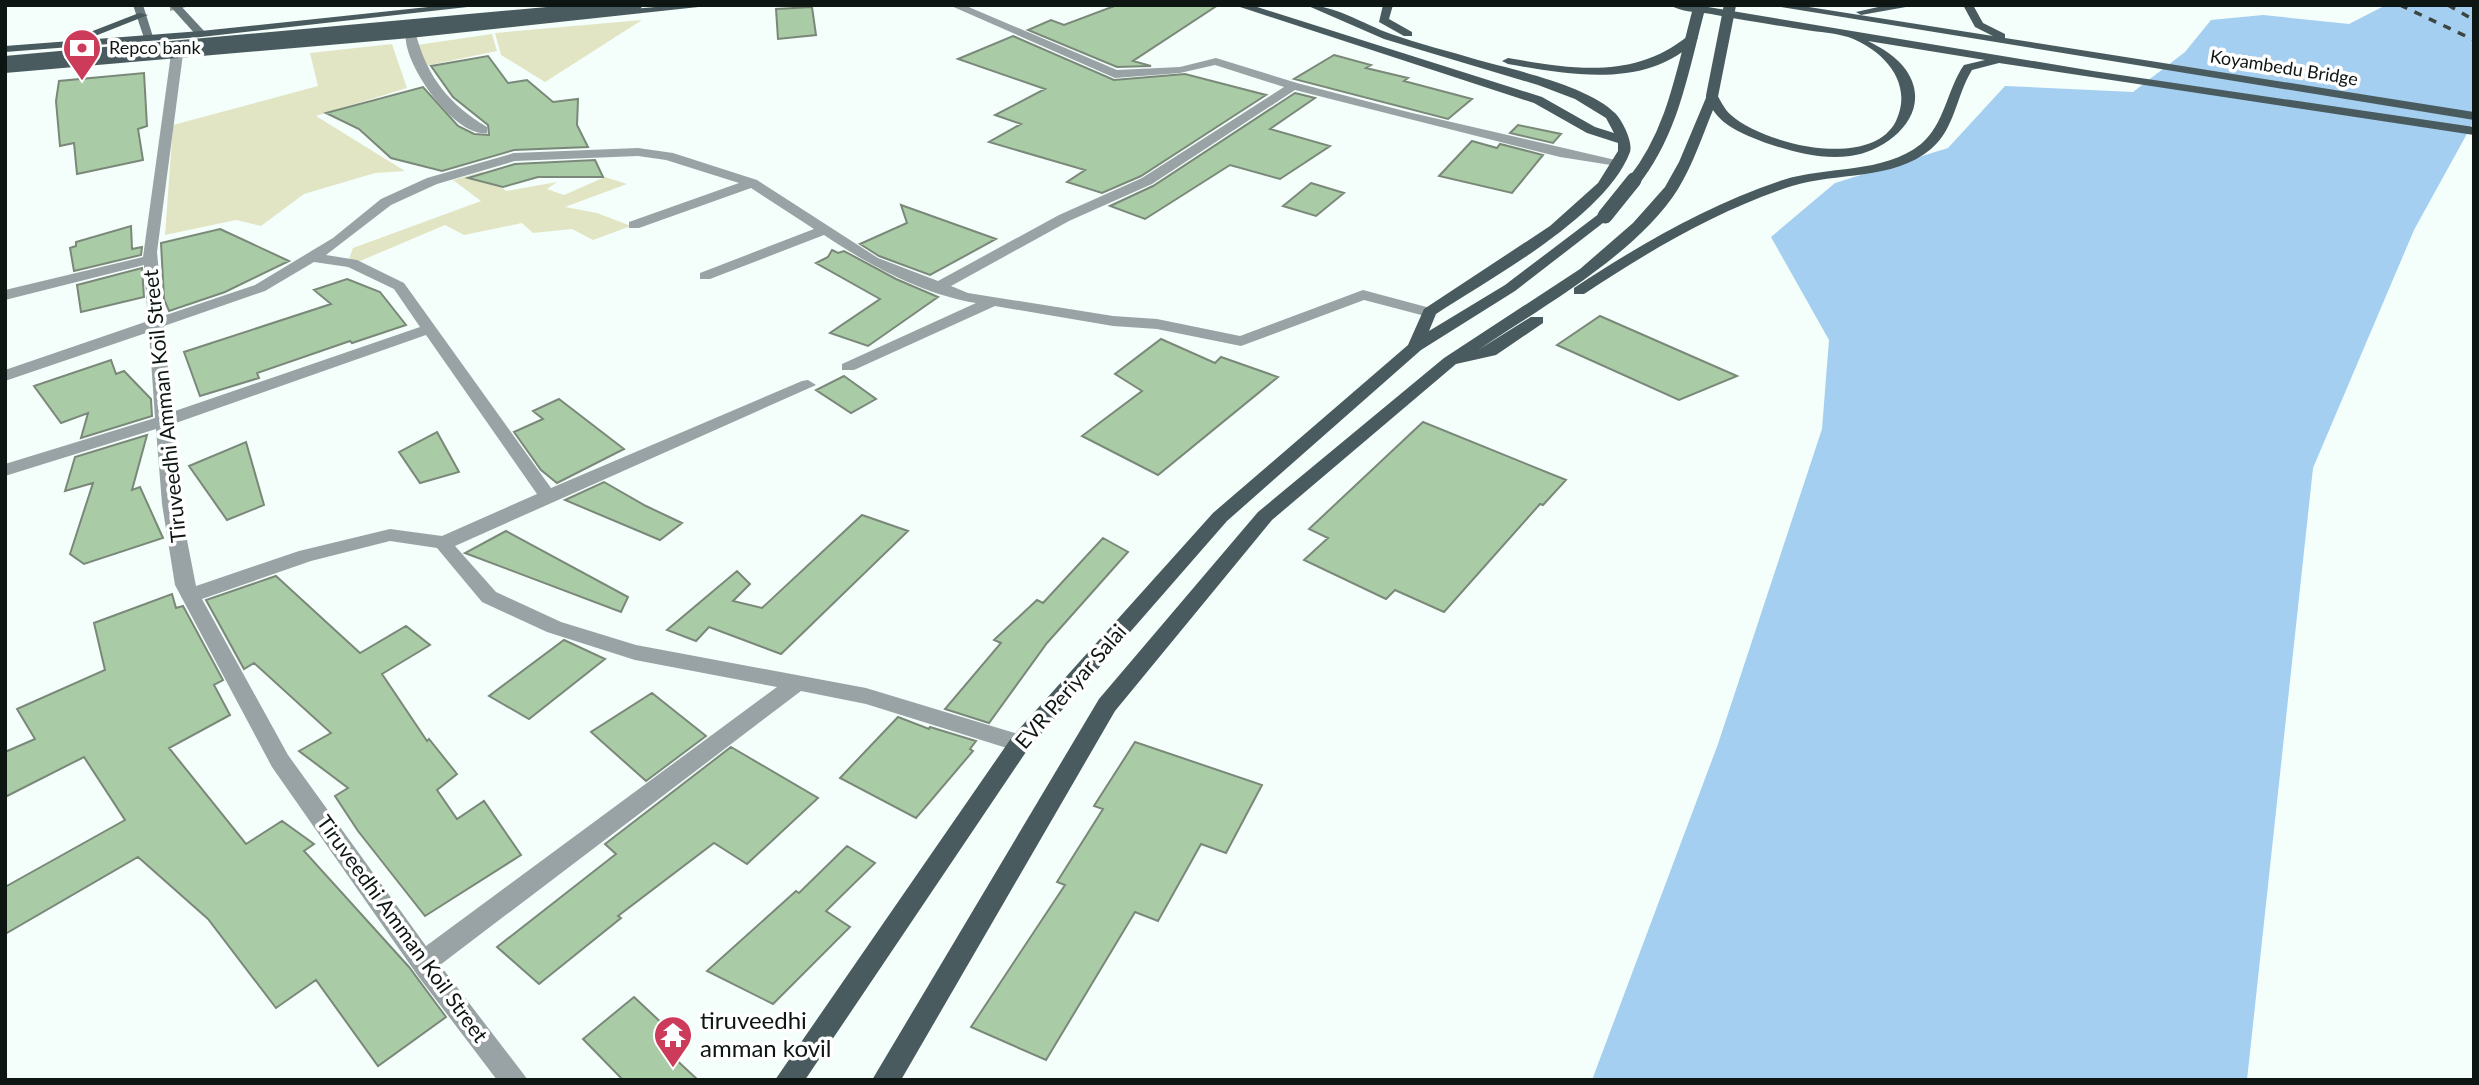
<svg xmlns="http://www.w3.org/2000/svg" width="2479" height="1085" font-family="Lato,sans-serif">
<style>
.green{fill:#e2e5c4}
.water{fill:#a4cff0}
.building{fill:#a9cca6;stroke:#7a8879;stroke-width:2}
.lines{fill:none;stroke-linecap:round;stroke-linejoin:round}
.minor{fill:#99a3a5;fill-rule:evenodd}
.secondary{fill:#6a797c;fill-rule:evenodd}
.primary{fill:#495b5e;fill-rule:evenodd}
.rail{stroke:#3c4542;stroke-width:3.5;stroke-dasharray:8 8;stroke-linecap:butt}
.primary-bridge-far1{stroke:#495b5e;stroke-width:12}
.primary-bridge{stroke:#495b5e;stroke-width:15}
.labels{text-anchor:middle;stroke-width:7;stroke-linejoin:round;paint-order:stroke}
.far-poi-label{font-size:18px;fill:#0d1613;stroke:#fff;text-anchor:start}
.far-street-label{font-size:18px;fill:#0d1613;stroke:#fff}
.street-label{font-size:21px;fill:#0d1613;stroke:#fff}
.near-poi-label{font-size:24px;fill:#0d1613;stroke:#fff;text-anchor:start}
</style>
<rect width="100%" height="100%" fill="#f4fefb"/>
<!-- green -->
<path class="green" d="M 642,20 L 545,82 L 501,55 L 495,33 Z
M 492,34 L 497,51 L 425,66 L 417,45 Z
M 392,44 L 407,88 L 316,116 L 405,171 L 375,173 L 304,194 L 261,226 L 236,220 L 165,235 L 173,125 L 318,86 L 310,53 Z
M 482,172 L 506,191 L 557,182 L 547,189 L 564,195 L 605,177 L 627,184 L 565,207 L 597,213 L 631,226 L 593,240 L 572,229 L 533,233 L 522,223 L 464,235 L 445,225 L 346,267 L 353,248 L 481,201 L 453,180 Z"/>
<!-- water -->
<path class="water" d="M 2386,5 L 2474,5 L 2474,121 L 2414,230 L 2313,468 L 2247,1080 L 1592,1080 L 1718,744 L 1822,429 L 1829,340 L 1771,237 L 1835,183 L 1948,148 L 2005,86 L 2133,92 L 2185,52 L 2211,20 L 2263,15 L 2349,24 Z"/>
<!-- building -->
<path class="building" d="M 1117,5 L 1218,5 L 1133,61 L 1151,66 L 1117,67 L 1028,30 L 1051,20 L 1064,25 Z
M 812,7 L 816,35 L 778,39 L 776,9 Z
M 1013,36 L 1114,80 L 1185,74 L 1266,95 L 1141,176 L 1102,193 L 1067,182 L 1085,170 L 989,142 L 1021,124 L 995,115 L 1045,89 L 958,59 Z
M 1334,55 L 1371,65 L 1366,68 L 1408,78 L 1404,81 L 1472,99 L 1448,119 L 1294,79 Z
M 488,56 L 508,83 L 527,80 L 553,102 L 578,99 L 577,125 L 588,147 L 514,150 L 442,171 L 391,158 L 359,129 L 326,113 L 423,87 L 458,126 L 474,134 L 489,135 L 488,125 L 453,97 L 431,66 Z
M 144,73 L 147,126 L 138,129 L 143,160 L 77,174 L 74,143 L 60,146 L 56,101 L 59,81 Z
M 1295,93 L 1315,98 L 1270,129 L 1330,146 L 1280,179 L 1230,165 L 1145,219 L 1110,206 L 1153,186 Z
M 1518,125 L 1561,134 L 1553,143 L 1510,133 Z
M 1472,141 L 1497,148 L 1500,144 L 1543,155 L 1512,193 L 1439,176 Z
M 595,160 L 603,177 L 538,177 L 503,187 L 468,178 L 515,164 Z
M 1311,183 L 1344,193 L 1316,216 L 1283,206 Z
M 901,205 L 996,239 L 930,275 L 879,256 L 860,244 L 907,223 Z
M 131,226 L 132,249 L 142,247 L 141,255 L 74,271 L 70,248 L 76,246 L 76,242 Z
M 220,229 L 289,261 L 225,292 L 169,311 L 164,299 L 161,243 Z
M 832,250 L 838,253 L 844,251 L 896,279 L 938,297 L 868,346 L 830,333 L 880,299 L 816,263 L 828,257 Z
M 142,268 L 144,297 L 81,312 L 77,285 Z
M 347,279 L 380,292 L 406,325 L 352,343 L 350,341 L 257,373 L 259,378 L 200,396 L 184,352 L 331,304 L 314,290 Z
M 1600,316 L 1737,376 L 1679,400 L 1557,345 Z
M 1161,339 L 1215,363 L 1221,357 L 1278,377 L 1158,475 L 1082,436 L 1142,391 L 1115,374 Z
M 111,360 L 116,374 L 124,371 L 151,399 L 152,416 L 81,438 L 88,413 L 61,423 L 34,386 Z
M 844,376 L 876,399 L 851,413 L 816,390 Z
M 559,399 L 624,449 L 557,483 L 541,470 L 514,432 L 543,419 L 533,411 Z
M 1423,422 L 1566,480 L 1543,505 L 1540,504 L 1444,612 L 1395,590 L 1386,599 L 1304,560 L 1328,538 L 1309,529 Z
M 437,432 L 459,472 L 420,483 L 399,452 Z
M 147,435 L 132,490 L 140,487 L 163,538 L 84,564 L 70,554 L 93,483 L 65,491 L 75,457 Z
M 246,442 L 264,505 L 227,520 L 189,466 Z
M 604,482 L 646,506 L 682,523 L 660,540 L 565,500 Z
M 862,515 L 908,531 L 781,654 L 709,627 L 696,641 L 667,630 L 737,571 L 750,584 L 733,601 L 762,608 Z
M 506,531 L 628,597 L 621,612 L 465,553 Z
M 1103,538 L 1128,552 L 1047,643 L 989,723 L 945,709 L 1001,643 L 994,640 L 1037,600 L 1043,603 Z
M 276,576 L 360,653 L 406,626 L 430,645 L 382,674 L 427,741 L 429,739 L 457,774 L 437,790 L 457,819 L 484,801 L 521,855 L 425,916 L 358,831 L 335,796 L 348,788 L 299,751 L 331,733 L 254,663 L 244,669 L 206,600 Z
M 172,594 L 176,608 L 183,606 L 223,680 L 214,685 L 230,715 L 169,748 L 246,844 L 282,821 L 314,844 L 304,851 L 409,967 L 446,1017 L 378,1066 L 316,980 L 276,1008 L 208,919 L 138,857 L 5,934 L 5,887 L 125,820 L 84,757 L 5,797 L 5,752 L 35,739 L 17,709 L 105,670 L 94,623 Z
M 564,640 L 605,659 L 529,719 L 489,696 Z
M 652,693 L 706,736 L 646,781 L 591,732 Z
M 898,717 L 929,729 L 930,727 L 976,741 L 970,749 L 973,751 L 916,818 L 840,778 Z
M 1135,742 L 1262,785 L 1226,853 L 1201,844 L 1158,921 L 1135,912 L 1046,1060 L 971,1027 L 1065,885 L 1057,882 L 1103,809 L 1094,806 Z
M 731,747 L 818,798 L 747,864 L 714,843 L 618,916 L 621,918 L 539,984 L 497,947 L 616,854 L 605,844 Z
M 847,846 L 875,863 L 826,911 L 850,927 L 773,1004 L 707,971 L 796,891 L 799,893 Z
M 634,997 L 684,1044 L 671,1055 L 698,1080 L 623,1080 L 583,1039 Z"/>
<g class="lines">
<!-- minor -->
<path class="minor" d="M 176,5 L 194,5 L 170,11 L 170,7 Z
M 949,5 L 964,5 L 1117,70 L 1180,67 L 1216,58 L 1297,83 L 1408,112 L 1624,162 L 1617,166 L 1560,157 L 1295,90 L 1152,184 L 1069,221 L 951,286 L 968,293 L 1113,316 L 1157,319 L 1240,336 L 1363,290 L 1434,309 L 1437,312 L 1429,317 L 1364,300 L 1241,346 L 1157,329 L 1113,326 L 995,306 L 854,370 L 842,370 L 842,364 L 976,303 C 924,295 867,264 824,235 L 710,279 L 700,279 L 700,273 L 814,229 L 751,188 L 639,228 L 629,228 L 629,222 L 739,183 L 666,160 L 638,156 L 515,161 L 437,184 L 391,205 L 326,255 L 357,260 L 404,283 L 551,488 L 802,381 L 808,380 L 816,385 L 455,546 L 496,592 L 561,622 L 636,645 L 866,688 L 1028,737 L 1031,743 L 1028,749 L 1020,752 L 866,704 L 801,691 L 440,965 L 528,1080 L 497,1080 L 418,976 L 272,767 L 175,585 L 162,504 L 156,429 L 5,476 L 5,464 L 155,418 L 149,332 L 5,381 L 5,370 L 148,321 L 144,265 L 5,300 L 5,290 L 143,257 L 171,54 L 177,51 L 183,54 L 157,252 L 163,316 L 255,285 L 333,238 L 381,199 L 427,178 L 514,153 L 638,148 L 673,153 L 757,180 L 878,258 L 938,281 L 1059,215 L 1142,178 L 1284,87 L 1215,65 L 1180,73 L 1115,78 ZM 314,262 L 348,267 L 394,289 L 420,327 L 172,412 L 164,326 L 265,291 ZM 426,335 L 537,494 L 442,536 L 390,529 L 299,551 L 196,586 L 180,504 L 173,424 ZM 390,541 L 437,548 L 482,602 L 547,632 L 635,660 L 777,687 L 426,946 L 288,755 L 202,599 L 311,561 Z
M 406,33 L 416,35 C 428,78 449,104 487,127 L 487,133 C 455,138 401,62 406,33 Z"/>
<!-- secondary -->
<path class="secondary" d="M 133,5 L 143,5 L 154,40 L 144,38 Z
M 169,5 L 180,5 L 205,32 L 205,36 L 197,36 Z"/>
<!-- primary -->
<path class="primary" d="M 447,5 L 485,5 L 201,37 L 5,52 L 5,46 L 201,31 Z
M 677,5 L 717,5 L 410,38 L 5,73 L 5,66 Z
M 1234,5 L 1251,5 L 1542,97 L 1595,127 L 1614,133 L 1606,118 L 1575,99 L 1538,85 L 1384,39 L 1306,5 C 1335,5 1363,24 1391,34 C 1419,44 1449,51 1478,60 C 1515,70 1589,86 1616,114 C 1623,122 1633,142 1630,152 C 1606,216 1491,278 1436,314 L 1429,331 L 1505,285 L 1600,213 L 1612,216 L 1515,291 L 1421,350 L 1227,521 L 1028,749 L 805,1080 L 775,1080 L 1012,737 L 1213,513 L 1408,345 L 1424,309 L 1550,226 L 1598,183 L 1618,151 L 1618,143 L 1587,133 L 1534,103 Z
M 1383,5 L 1393,5 L 1389,19 L 1412,32 L 1412,36 L 1404,36 L 1379,22 Z
M 1670,5 L 1696,5 L 2093,71 L 2474,127 L 2474,135 L 1999,63 L 1972,70 C 1956,96 1955,129 1931,149 C 1893,181 1836,172 1792,186 C 1718,210 1649,251 1584,294 L 1574,294 L 1574,288 C 1639,245 1708,205 1783,180 C 1826,166 1884,174 1921,144 C 1945,124 1947,89 1964,65 L 1985,60 L 1868,41 C 1882,48 1897,57 1906,70 C 1935,112 1889,151 1850,156 C 1822,160 1793,152 1766,143 C 1746,135 1725,128 1713,110 C 1702,137 1693,164 1678,189 C 1637,254 1542,307 1478,350 L 1531,317 L 1543,317 L 1543,323 L 1496,355 L 1456,364 L 1272,520 L 1115,711 L 901,1080 L 872,1080 L 1099,699 L 1258,512 L 1444,358 L 1580,269 L 1633,223 L 1665,187 L 1679,162 L 1708,93 L 1716,93 C 1721,101 1724,109 1731,115 C 1763,144 1871,171 1896,121 C 1915,81 1880,48 1848,37 C 1835,33 1819,32 1806,30 C 1774,25 1742,20 1711,14 C 1698,12 1680,12 1670,5 Z
M 1769,5 L 1796,5 L 1993,36 L 1975,27 L 1963,5 L 1973,5 L 1983,23 L 2005,34 L 2005,38 L 2474,112 L 2474,120 Z
M 1887,5 L 1917,5 L 1861,15 L 1856,12 Z
M 139,13 L 148,15 L 95,36 L 85,34 Z
M 1688,36 L 1698,38 C 1650,90 1569,75 1508,64 L 1502,61 L 1508,58 C 1573,69 1633,80 1688,36 Z"/>
<!-- rail -->
<path class="rail" d="M 2400,5 L 2474,40
M 2448,5 L 2474,20"/>
<!-- primary-bridge-far1 -->
<path class="primary-bridge-far1" d="M 5,62 L 636,5
M 1712,96 L 1730,5
M 1633,182 C 1674,131 1683,67 1700,5"/>
<!-- primary-bridge -->
<path class="primary-bridge" d="M 1605,216 L 1634,180"/>
</g>
<!-- icons -->
<defs>
<symbol id="bank-pin" viewBox="-11 -11 22 30"><path d="M0 17L-7.5 6A9.5 9.5 0 1 1 7.5 6Z" fill="#cc3c5a" stroke="#fff"/><path d="M-6-4H6V4H-6ZM0-2.3a2.3 2.3 0 1 0 0 4.6a2.3 2.3 0 1 0 0-4.6Z" fill="#fff"/></symbol>
<symbol id="temple-pin" viewBox="-11 -11 22 30"><path d="M0 17L-7.5 6A9.5 9.5 0 1 1 7.5 6Z" fill="#cc3c5a" stroke="#fff"/><path d="M0-6L5-2H3V0L6.5 2.5H4V6H1.5V3h-3V6H-4V2.5H-6.5L-3 0V-2H-5Z" fill="#fff"/></symbol>
</defs>
<g fill-rule="evenodd">
<use href="#bank-pin" x="60" y="26" width="44" height="60"/>
<use href="#temple-pin" x="651" y="1013" width="44" height="60"/>
</g>
<g class="labels">
<!-- far-poi labels -->
<g class="far-poi-label">
<text x="109" y="54">Repco bank</text>
</g>
<!-- far-street labels -->
<g class="far-street-label">
<text transform="translate(2284 68) rotate(9)" y="6">Koyambedu Bridge</text>
</g>
<!-- street labels -->
<g class="street-label">
<text transform="translate(165 406) rotate(-96)" y="7">Tiruveedhi Amman Koil Street</text>
<text transform="translate(1071 687) rotate(-49)" y="7">EVR Periyar Salai</text>
<text transform="translate(402 929) rotate(54)" y="7">Tiruveedhi Amman Koil Street</text>
</g>
<!-- near-poi labels -->
<g class="near-poi-label">
<text x="700" y="1029">tiruveedhi<tspan x="700" dy="28">amman kovil</tspan></text>
</g>
</g>
<!-- border -->
<rect width="2479" height="1085" fill="none" stroke="#0d1613" stroke-width="14"/>
</svg>
